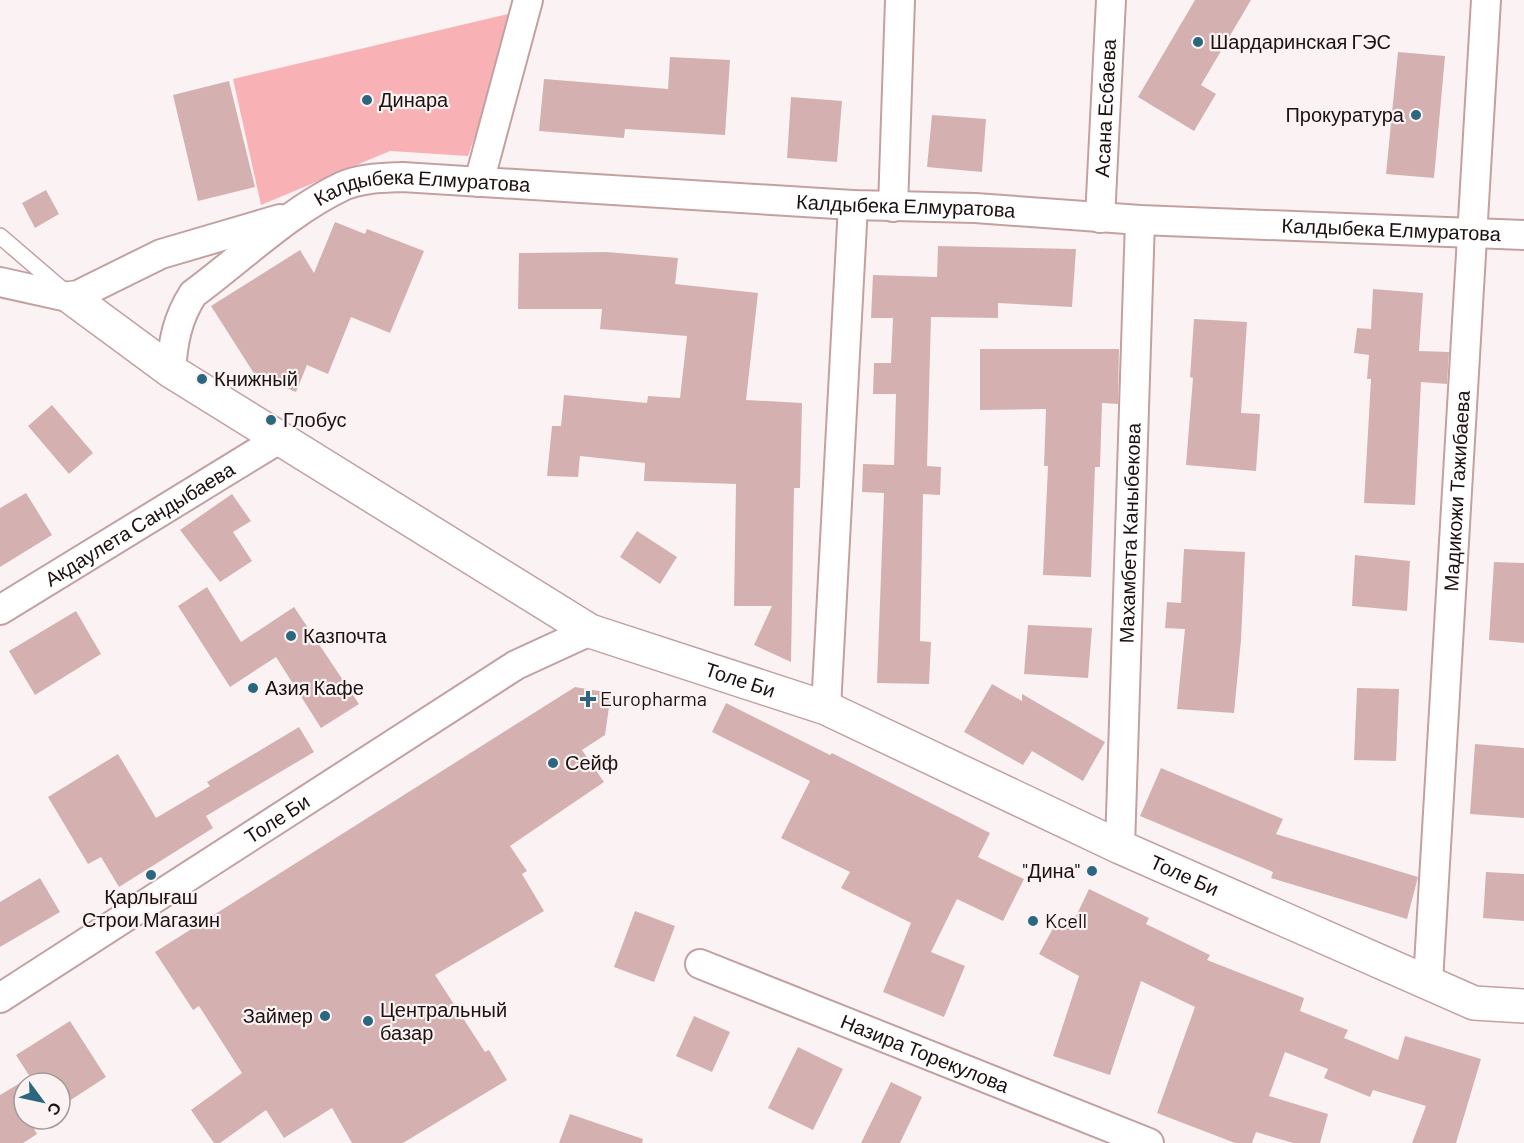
<svg xmlns="http://www.w3.org/2000/svg" width="1524" height="1143" font-family="Barlow,sans-serif">
<style>
.green{fill:#f8b2b6}
.building{fill:#d5b0b1}
.lines{fill:none;stroke-linecap:round;stroke-linejoin:round}
.lane-casing{stroke:#c4a0a1;stroke-width:18}
.street-casing{stroke:#c4a0a1;stroke-width:32}
.secondary-casing{stroke:#c4a0a1;stroke-width:36}
.lane{stroke:#fff;stroke-width:15}
.street{stroke:#fff;stroke-width:28}
.secondary{stroke:#fff;stroke-width:33}
.poi-dot{fill:#2b687f;stroke:#fbf3f3;stroke-width:2}
.labels{text-anchor:middle;stroke-width:4.5;stroke-linejoin:round;paint-order:stroke}
.poi-label{font-size:20px;fill:#1d1111;stroke:#fbf3f3;text-anchor:start}
.street-label{font-size:20px;fill:#1d1111;stroke:#fbf3f3}
</style>
<rect width="100%" height="100%" fill="#fbf3f3"/>
<!-- green -->
<path class="green" d="M 512,13 L 502,61 L 468,156 L 390,151 L 261,205 L 233,79 Z"/>
<!-- building -->
<path class="building" d="M 1195,0 L 1251,0 L 1201,85 L 1216,94 L 1194,131 L 1138,97 Z
M 1398,52 L 1445,56 L 1434,178 L 1386,174 Z
M 670,57 L 730,60 L 725,135 L 625,129 L 624,138 L 539,131 L 544,79 L 668,89 Z
M 229,81 L 255,187 L 198,201 L 173,95 Z
M 791,97 L 842,101 L 837,162 L 787,158 Z
M 932,115 L 986,119 L 982,172 L 927,167 Z
M 46,190 L 59,214 L 35,228 L 22,203 Z
M 335,222 L 365,234 L 367,229 L 424,251 L 390,333 L 351,317 L 328,374 L 307,365 L 296,392 L 255,375 L 211,306 L 300,250 L 314,273 Z
M 938,246 L 1076,249 L 1072,307 L 998,303 L 998,318 L 931,317 L 927,466 L 941,467 L 940,495 L 923,494 L 920,641 L 931,642 L 929,684 L 877,683 L 884,493 L 862,492 L 863,464 L 894,465 L 896,394 L 873,394 L 874,363 L 891,363 L 893,318 L 871,318 L 873,275 L 937,277 Z
M 607,252 L 678,258 L 675,284 L 758,293 L 746,400 L 802,403 L 800,488 L 794,488 L 791,662 L 754,645 L 772,606 L 734,606 L 736,484 L 644,481 L 645,463 L 580,456 L 578,477 L 547,476 L 552,426 L 561,426 L 564,395 L 647,403 L 648,396 L 680,398 L 687,336 L 600,329 L 602,309 L 518,309 L 519,253 Z
M 1373,289 L 1423,293 L 1419,351 L 1449,352 L 1447,384 L 1421,382 L 1415,505 L 1364,503 L 1371,379 L 1367,379 L 1369,355 L 1354,353 L 1357,328 L 1371,329 Z
M 1194,319 L 1247,322 L 1241,413 L 1260,414 L 1256,471 L 1186,465 L 1193,378 L 1190,377 Z
M 980,349 L 1119,349 L 1118,404 L 1102,403 L 1100,467 L 1095,467 L 1091,577 L 1043,575 L 1048,466 L 1044,466 L 1046,409 L 980,410 Z
M 52,405 L 93,453 L 69,474 L 28,426 Z
M 26,493 L 52,535 L 0,567 L 0,508 Z
M 232,494 L 251,521 L 233,532 L 252,561 L 220,582 L 180,530 Z
M 637,531 L 677,557 L 660,584 L 620,557 Z
M 1184,549 L 1245,552 L 1241,640 L 1234,713 L 1177,709 L 1185,629 L 1165,628 L 1167,602 L 1181,603 Z
M 1355,555 L 1410,561 L 1407,611 L 1352,606 Z
M 1494,562 L 1524,563 L 1524,643 L 1489,640 Z
M 207,587 L 241,642 L 294,607 L 359,704 L 321,728 L 276,657 L 230,687 L 178,606 Z
M 76,611 L 101,654 L 35,695 L 9,651 Z
M 1028,625 L 1092,628 L 1088,678 L 1024,674 Z
M 992,684 L 1022,701 L 1022,694 L 1105,742 L 1083,781 L 1032,751 L 1023,765 L 964,732 Z
M 575,687 L 611,693 L 605,735 L 582,750 L 604,782 L 510,846 L 527,871 L 522,874 L 544,911 L 435,975 L 485,1052 L 489,1050 L 507,1080 L 403,1143 L 352,1143 L 332,1108 L 284,1138 L 266,1110 L 220,1143 L 214,1143 L 191,1110 L 242,1073 L 199,1006 L 193,1010 L 155,952 Z
M 1357,688 L 1399,689 L 1396,761 L 1354,760 Z
M 726,703 L 830,755 L 832,753 L 990,833 L 978,857 L 1024,879 L 1003,921 L 957,899 L 931,952 L 965,966 L 944,1017 L 883,992 L 911,923 L 841,888 L 850,872 L 781,838 L 810,781 L 712,732 Z
M 299,727 L 314,752 L 206,816 L 213,828 L 119,887 L 101,857 L 88,864 L 48,797 L 118,754 L 156,818 L 210,786 L 207,782 Z
M 1475,744 L 1524,748 L 1524,818 L 1470,814 Z
M 1161,768 L 1283,819 L 1276,834 L 1418,877 L 1407,919 L 1271,878 L 1273,872 L 1140,816 Z
M 1486,872 L 1524,874 L 1524,921 L 1483,918 Z
M 40,878 L 60,912 L 0,947 L 0,902 Z
M 1089,889 L 1149,918 L 1146,924 L 1210,955 L 1207,960 L 1304,998 L 1300,1011 L 1348,1030 L 1344,1038 L 1398,1060 L 1405,1036 L 1481,1059 L 1456,1143 L 1412,1143 L 1426,1106 L 1373,1090 L 1370,1097 L 1324,1078 L 1328,1069 L 1285,1052 L 1269,1096 L 1328,1114 L 1320,1143 L 1293,1143 L 1256,1132 L 1252,1143 L 1235,1143 L 1157,1113 L 1195,1007 L 1141,981 L 1110,1075 L 1053,1056 L 1079,976 L 1039,954 L 1057,921 L 1070,929 Z
M 635,911 L 675,926 L 654,982 L 614,967 Z
M 694,1016 L 730,1032 L 712,1072 L 676,1056 Z
M 70,1021 L 106,1077 L 60,1107 L 60,1083 L 24,1083 L 24,1119 L 41,1119 L 32,1125 L 37,1134 L 23,1143 L 0,1143 L 0,1095 L 30,1077 L 16,1055 Z
M 798,1047 L 843,1069 L 813,1130 L 768,1108 Z
M 891,1082 L 922,1097 L 900,1143 L 861,1143 Z
M 570,1114 L 643,1139 L 642,1143 L 559,1143 Z"/>
<g class="lines">
<defs>
<path id="lane" d="M 0,236 L 64,291"/>
<g id="street">
<path d="M 479,182 L 528,0"/>
<path d="M 893,207 L 900,0"/>
<path id="s1" d="M 1100,218 L 1111,0"/>
<path d="M 0,282 L 72,298 L 161,254 L 280,219"/>
<path id="s2" d="M 171,371 C 173,342 177,319 193,294 C 242,258 288,212 343,186 C 361,178 383,178 402,177 L 853,205 L 975,208 L 1140,220 L 1524,235"/>
<path id="s3" d="M 0,610 L 279,439"/>
<path d="M 826,708 L 853,205"/>
<path id="s4" d="M 1120,847 L 1140,220"/>
<path id="s5" d="M 700,964 L 1149,1143"/>
<path id="s6" d="M 1428,982 L 1486,0"/>
<path id="s7" d="M 0,998 L 516,665 L 590,631"/>
</g>
<g id="secondary">
<path id="s8" d="M 72,298 L 171,371 L 590,631 L 826,708 L 1120,847 L 1474,1003 L 1524,1006"/>
</g>
</defs>
<!-- lane casing -->
<use href="#lane" class="lane-casing"/>
<!-- street casing -->
<use href="#street" class="street-casing"/>
<!-- secondary casing -->
<use href="#secondary" class="secondary-casing"/>
<!-- lane -->
<use href="#lane" class="lane"/>
<!-- street -->
<use href="#street" class="street"/>
<!-- secondary -->
<use href="#secondary" class="secondary"/>
</g>
<!-- markers -->
<g class="poi-dot">
<circle cx="1198" cy="42" r="6"/>
<circle cx="367" cy="100" r="6"/>
<circle cx="1416" cy="115" r="6"/>
<circle cx="202" cy="379" r="6"/>
<circle cx="271" cy="420" r="6"/>
<circle cx="291" cy="636" r="6"/>
<circle cx="253" cy="688" r="6"/>
<path d="M585 690h6v6h6v6h-6v6h-6v-6h-6v-6h6z"/>
<circle cx="553" cy="763" r="6"/>
<circle cx="1092" cy="871" r="6"/>
<circle cx="151" cy="875" r="6"/>
<circle cx="1033" cy="921" r="6"/>
<circle cx="325" cy="1016" r="6"/>
<circle cx="368" cy="1021" r="6"/>
</g>
<g class="labels">
<!-- poi labels -->
<g class="poi-label">
<text x="1210" y="49">Шардаринская ГЭС</text>
<text x="379" y="107">Динара</text>
<text x="1404" y="122" text-anchor="end">Прокуратура</text>
<text x="214" y="386">Книжный</text>
<text x="283" y="427">Глобус</text>
<text x="303" y="643">Казпочта</text>
<text x="265" y="695">Азия Кафе</text>
<text x="600" y="706">Europharma</text>
<text x="565" y="770">Сейф</text>
<text x="1080" y="878" text-anchor="end">"Дина"</text>
<text x="151" y="904" text-anchor="middle">Қарлығаш<tspan x="151" dy="23">Строи Магазин</tspan></text>
<text x="1045" y="928">Kcell</text>
<text x="380" y="1017">Центральный<tspan x="380" dy="23">базар</tspan></text>
<text x="313" y="1023" text-anchor="end">Займер</text>
</g>
<!-- street labels -->
<g class="street-label">
<text dy="7" stroke="none"><textPath href="#s1" startOffset="110">Асана Есбаева</textPath></text>
<text dy="7" stroke="none"><textPath href="#s2" startOffset="345">Калдыбека Елмуратова</textPath></text>
<text dy="7" stroke="none"><textPath href="#s2" startOffset="831">Калдыбека Елмуратова</textPath></text>
<text dy="7" stroke="none"><textPath href="#s2" startOffset="1317">Калдыбека Елмуратова</textPath></text>
<text dy="7" stroke="none"><textPath href="#s6" startOffset="492">Мадикожи Тажибаева</textPath></text>
<text dy="7" stroke="none"><textPath href="#s3" startOffset="164">Акдаулета Сандыбаева</textPath></text>
<text dy="7" stroke="none"><textPath href="#s4" startOffset="314">Махамбета Каныбекова</textPath></text>
<text dy="7" stroke="none"><textPath href="#s8" startOffset="774">Толе Би</textPath></text>
<text dy="7" stroke="none"><textPath href="#s7" startOffset="330">Толе Би</textPath></text>
<text dy="7" stroke="none"><textPath href="#s8" startOffset="1260">Толе Би</textPath></text>
<text dy="7" stroke="none"><textPath href="#s5" startOffset="242">Назира Торекулова</textPath></text>
</g>
</g>
<!-- north arrow -->
<g transform="translate(42 1101) rotate(123)"><circle r="28" fill="#fbf3f3" stroke="#a29999" stroke-width="1.5"/>
<path d="M0-4.5L10 22L0 15L-10 22Z" fill="#2b687f"/>
<text y="-9" font-size="16" font-weight="bold" text-anchor="middle" fill="#1d1111">С</text>
</g>
</svg>
